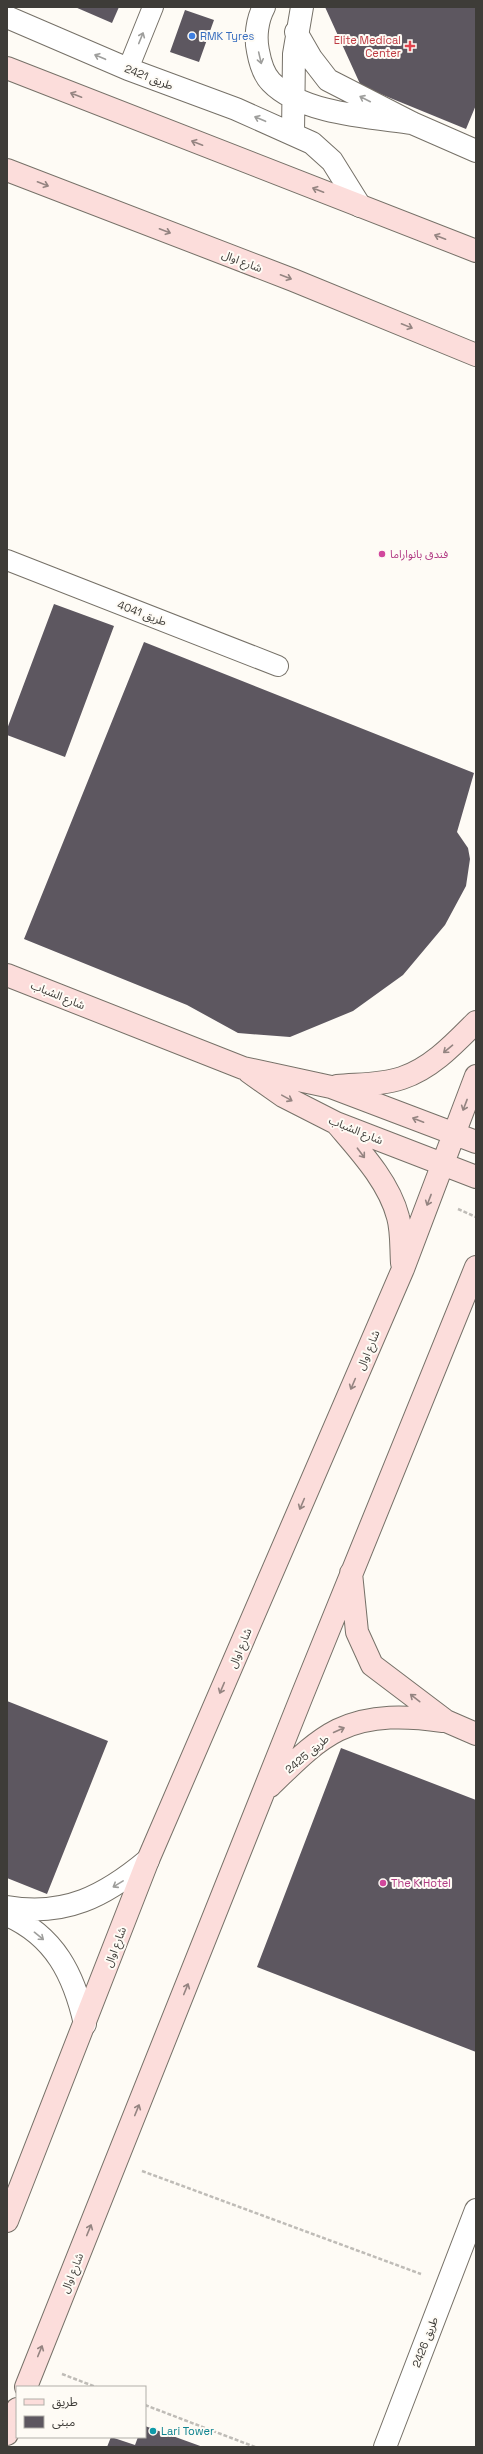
<svg xmlns="http://www.w3.org/2000/svg" width="483" height="2454" font-family="'Space Grotesk','Noto Sans Arabic',sans-serif">
<style>
.building{fill:#5d5760}
.lines{fill:none;stroke-linecap:round;stroke-linejoin:round}
.lane-casing{stroke:#767168;stroke-width:22}
.street-casing{stroke:#767168;stroke-width:24}
.secondary-casing{stroke:#767168;stroke-width:24}
.path{stroke:#bfbcb7;stroke-width:2.5;stroke-dasharray:4 2;stroke-linecap:butt}
.lane{stroke:#fff;stroke-width:20}
.street{stroke:#fff;stroke-width:22}
.secondary{stroke:#fcdddb;stroke-width:22}
.oneway{stroke:#9e9e9c}
.oneway2{stroke:#948481}
.shop-dot{fill:#3f7fe0;stroke:#fefbf5;stroke-width:1.5}
.health-dot{fill:#e0444e;stroke:#fefbf5;stroke-width:1.5}
.hotel-dot{fill:#d1479c;stroke:#fefbf5;stroke-width:1.5}
.culture-dot{fill:#0f9aa8;stroke:#fefbf5;stroke-width:1.5}
.labels{text-anchor:middle;stroke-width:4;stroke-linejoin:round;paint-order:stroke}
.shop-label{font-size:11px;fill:#366cbe;stroke:#fefbf5;text-anchor:start}
.health-label{font-size:11px;fill:#be3a42;stroke:#fefbf5;text-anchor:end}
.street-label{font-size:11px;fill:#3e3c38;stroke:#fefbf5}
.hotel-label{font-size:11px;fill:#b23c85;stroke:#fefbf5;text-anchor:start}
.culture-label{font-size:11px;fill:#0d838f;stroke:#fefbf5;text-anchor:start}
</style>
<rect width="100%" height="100%" fill="#fefbf5"/>
<!-- building -->
<path class="building" d="M 75,7 L 119,7 L 112,23 Z
M 325,7 L 476,7 L 476,105 L 466,129 L 361,86 Z
M 185,10 L 214,20 L 199,62 L 170,52 Z
M 54,604 L 114,626 L 65,757 L 7,735 L 7,729 Z
M 144,642 L 474,773 L 457,832 L 468,848 L 470,859 L 466,886 L 445,925 L 403,975 L 353,1011 L 290,1037 L 238,1033 L 187,1005 L 24,939 Z
M 7,1701 L 108,1741 L 47,1894 L 7,1878 Z
M 341,1748 L 476,1800 L 476,2052 L 257,1967 Z
M 145,2426 L 203,2447 L 107,2447 L 111,2437 L 135,2445 L 138,2437 L 145,2437 Z"/>
<g class="lines">
<defs>
<path id="lane" d="M 128,69 L 153,7
M 7,560 L 278,666"/>
<path id="street" d="M 264,7 C 257,20 255,37 258,51 C 260,62 263,74 271,82 C 302,114 370,117 412,123
M 7,17 L 128,69 L 236,109 L 312,143 L 332,161 L 360,206
M 296,32 L 311,58 L 328,80 L 412,123 L 476,151
M 293,133 L 294,54 L 302,7
M 7,1907 C 65,1917 105,1896 148,1860
M 7,1915 C 55,1936 74,1975 85,2024
M 385,2447 L 476,2210"/>
<path id="secondary" d="M 7,68 L 476,251
M 7,170 L 293,280 L 476,355
M 7,975 L 243,1068 L 331,1087 L 476,1142
M 249,1072 L 283,1096 L 336,1123 L 476,1177
M 337,1086 C 358,1084 382,1085 402,1078 C 432,1068 455,1043 476,1022
M 337,1124 C 360,1151 389,1182 398,1217 C 402,1231 401,1248 402,1263
M 351,1573 L 357,1632 L 372,1665 L 446,1721 L 476,1734
M 270,1786 C 291,1766 312,1743 338,1730 C 371,1714 408,1716 443,1721
M 7,2221 L 148,1860 L 403,1269 L 476,1076
M 26,2387 C 175,2014 323,1639 476,1267
M 7,2434 L 17,2409"/>
</defs>
<!-- lane casing -->
<use href="#lane" class="lane-casing"/>
<!-- street casing -->
<use href="#street" class="street-casing"/>
<!-- secondary casing -->
<use href="#secondary" class="secondary-casing"/>
<!-- path -->
<path class="path" d="M 458,1209 L 476,1217
M 142,2171 L 421,2274
M 62,2374 L 96,2387
M 145,2405 L 255,2447"/>
<!-- lane -->
<use href="#lane" class="lane"/>
<!-- street -->
<use href="#street" class="street"/>
<!-- secondary -->
<use href="#secondary" class="secondary"/>
</g>
<!-- one-way arrows -->
<defs><path id="oneway-shaft" d="M-6 0H5M1.5-3L5.5 0L1.5 3" fill="none" stroke-width="1.6" stroke-linecap="round" stroke-linejoin="round"/></defs>
<g class="oneway">
<use href="#oneway-shaft" transform="translate(141 38) rotate(-68)"/>
<use href="#oneway-shaft" transform="translate(100 57) rotate(-157)"/>
<use href="#oneway-shaft" transform="translate(260 58) rotate(77)"/>
<use href="#oneway-shaft" transform="translate(365 99) rotate(-153)"/>
<use href="#oneway-shaft" transform="translate(260 119) rotate(-157)"/>
<use href="#oneway-shaft" transform="translate(118 1884) rotate(149)"/>
<use href="#oneway-shaft" transform="translate(39 1936) rotate(39)"/>
</g>
<g class="oneway2">
<use href="#oneway-shaft" transform="translate(76 95) rotate(-159)"/>
<use href="#oneway-shaft" transform="translate(197 143) rotate(-159)"/>
<use href="#oneway-shaft" transform="translate(43 184) rotate(21)"/>
<use href="#oneway-shaft" transform="translate(318 190) rotate(-159)"/>
<use href="#oneway-shaft" transform="translate(165 231) rotate(21)"/>
<use href="#oneway-shaft" transform="translate(440 237) rotate(-159)"/>
<use href="#oneway-shaft" transform="translate(286 277) rotate(21)"/>
<use href="#oneway-shaft" transform="translate(407 326) rotate(22)"/>
<use href="#oneway-shaft" transform="translate(448 1049) rotate(140)"/>
<use href="#oneway-shaft" transform="translate(287 1098) rotate(29)"/>
<use href="#oneway-shaft" transform="translate(465 1105) rotate(111)"/>
<use href="#oneway-shaft" transform="translate(418 1120) rotate(-159)"/>
<use href="#oneway-shaft" transform="translate(361 1153) rotate(53)"/>
<use href="#oneway-shaft" transform="translate(429 1200) rotate(111)"/>
<use href="#oneway-shaft" transform="translate(353 1384) rotate(113)"/>
<use href="#oneway-shaft" transform="translate(302 1504) rotate(113)"/>
<use href="#oneway-shaft" transform="translate(222 1688) rotate(113)"/>
<use href="#oneway-shaft" transform="translate(415 1698) rotate(-142)"/>
<use href="#oneway-shaft" transform="translate(339 1730) rotate(-24)"/>
<use href="#oneway-shaft" transform="translate(186 1989) rotate(-68)"/>
<use href="#oneway-shaft" transform="translate(137 2110) rotate(-68)"/>
<use href="#oneway-shaft" transform="translate(89 2230) rotate(-68)"/>
<use href="#oneway-shaft" transform="translate(40 2351) rotate(-68)"/>
</g>
<!-- markers -->
<circle class="shop-dot" cx="192" cy="36" r="4"/>
<path class="health-dot" d="M408 40h4v4h4v4h-4v4h-4v-4h-4v-4h4z"/>
<g class="hotel-dot">
<circle cx="382" cy="554" r="4"/>
<circle cx="383" cy="1883" r="4"/>
</g>
<circle class="culture-dot" cx="153" cy="2431" r="4"/>
<g class="labels">
<!-- shop labels -->
<g class="shop-label">
<text x="200" y="40">RMK Tyres</text>
</g>
<!-- health labels -->
<g class="health-label">
<text x="401" y="44">Elite Medical<tspan x="401" dy="13">Center</tspan></text>
</g>
<!-- street labels -->
<g class="street-label">
<text transform="translate(149 77) rotate(21)" y="4">طريق 2421</text>
<text transform="translate(242 261) rotate(21)" y="4">شارع اوال</text>
<text transform="translate(142 613) rotate(21)" y="4">طريق 4041</text>
<text transform="translate(58 995) rotate(22)" y="4">شارع الشباب</text>
<text transform="translate(356 1130) rotate(22)" y="4">شارع الشباب</text>
<text transform="translate(368 1350) rotate(-67)" y="4">شارع اوال</text>
<text transform="translate(240 1648) rotate(-67)" y="4">شارع اوال</text>
<text transform="translate(307 1754) rotate(-40)" y="4">طريق 2425</text>
<text transform="translate(115 1947) rotate(-69)" y="4">شارع اوال</text>
<text transform="translate(72 2273) rotate(-68)" y="4">شارع اوال</text>
<text transform="translate(425 2342) rotate(-69)" y="4">طريق 2426</text>
</g>
<!-- hotel labels -->
<g class="hotel-label">
<text x="390" y="558">فندق بانواراما</text>
<text x="391" y="1887">The K Hotel</text>
</g>
<!-- culture labels -->
<g class="culture-label">
<text x="161" y="2435">Lari Tower</text>
</g>
</g>
<!-- border -->
<rect width="483" height="2454" fill="none" stroke="#3e3c38" stroke-width="16"/>
<!-- legend -->
<rect x="16" y="2386" width="130" height="52" fill="#fefbf5" stroke="#b1afa9"/>
<rect x="24" y="2399" width="20" height="6" fill="#fcdddb" stroke="#b1afa9"/>
<text x="52" y="2406" font-size="12" fill="#3e3c38">طريق</text>
<rect x="24" y="2416" width="20" height="12" fill="#5d5760" stroke="#b1afa9"/>
<text x="52" y="2426" font-size="12" fill="#3e3c38">مبنى</text>
</svg>
